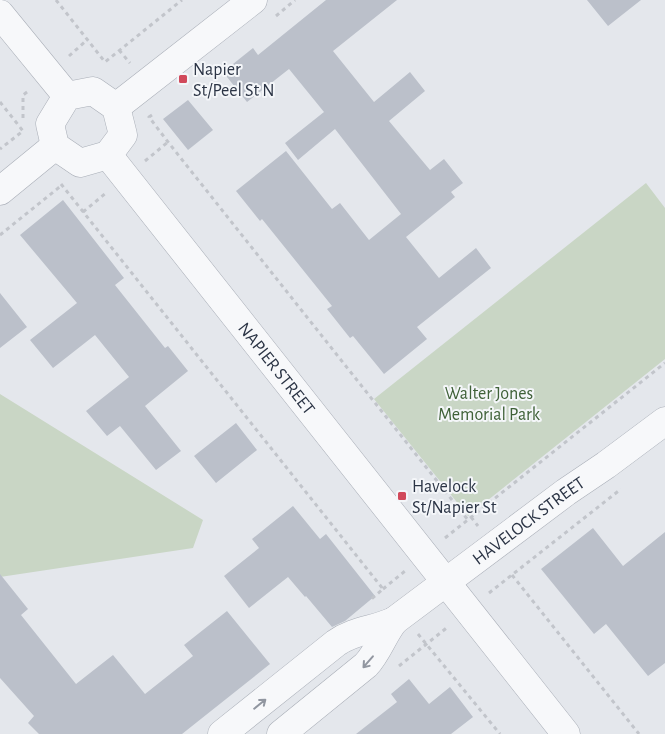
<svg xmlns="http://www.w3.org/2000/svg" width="665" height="734" font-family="'Alegreya Sans',sans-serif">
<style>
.green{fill:#c9d6c5}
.building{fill:#bbc0ca}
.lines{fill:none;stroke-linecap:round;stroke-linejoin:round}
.street-casing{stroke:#a9aeb7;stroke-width:29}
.path{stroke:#c2c5cb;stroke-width:3;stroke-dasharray:4 4;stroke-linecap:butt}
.street{stroke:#f7f8fa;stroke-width:28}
.oneway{stroke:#9196a0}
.poi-dot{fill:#d1495b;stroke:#f4f6f9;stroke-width:2}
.labels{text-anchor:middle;stroke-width:4;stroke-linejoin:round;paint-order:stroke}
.poi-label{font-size:18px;fill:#2b3445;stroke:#f4f6f9;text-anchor:start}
.street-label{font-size:18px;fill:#2b3445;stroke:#f4f6f9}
.park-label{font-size:18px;fill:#3f6138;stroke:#f4f6f9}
</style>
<rect width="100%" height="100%" fill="#e4e7ec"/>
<!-- green -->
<path class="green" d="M 646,183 L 665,208 L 665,359 L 468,516 L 374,399 Z
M 0,394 L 203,520 L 193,548 L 0,577 Z"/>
<!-- building -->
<path class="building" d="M 326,0 L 397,0 L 333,51 L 374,102 L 410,72 L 425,91 L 389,121 L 430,170 L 444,159 L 463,183 L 451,192 L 455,197 L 406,237 L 439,278 L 476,248 L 491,268 L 417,327 L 427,339 L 384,374 L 353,336 L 350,338 L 327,309 L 332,306 L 262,219 L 260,221 L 236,191 L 286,151 L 332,209 L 340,203 L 369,240 L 401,214 L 335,129 L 298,160 L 285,143 L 324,112 L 289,69 L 247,102 L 223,72 L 253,48 L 258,55 Z
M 587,0 L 641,0 L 608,26 Z
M 188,100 L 213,130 L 188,150 L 163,119 Z
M 63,200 L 124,278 L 115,285 L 165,348 L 168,346 L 188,371 L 145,406 L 181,451 L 156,470 L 120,426 L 107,436 L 86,411 L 129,377 L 95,335 L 53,368 L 30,340 L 77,303 L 20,235 Z
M 0,293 L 27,327 L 0,348 Z
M 236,423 L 257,450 L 216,483 L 194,456 Z
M 293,506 L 320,539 L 326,534 L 375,596 L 345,621 L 332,627 L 306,596 L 305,597 L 288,577 L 249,608 L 224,576 L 259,548 L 252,539 Z
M 593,528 L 623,566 L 665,532 L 665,663 L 648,676 L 606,624 L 594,634 L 541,569 Z
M 0,574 L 28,609 L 21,615 L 76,684 L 113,655 L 145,694 L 193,656 L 184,645 L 227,611 L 270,664 L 182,734 L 39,734 L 28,723 L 34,716 L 0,678 Z
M 409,679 L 429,704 L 450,687 L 473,717 L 451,734 L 356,734 L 397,702 L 391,694 Z"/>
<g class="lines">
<defs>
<g id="street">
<path d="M 0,14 L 67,96"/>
<path d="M 93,91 L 116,107 L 123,135 L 108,155 L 80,163 L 55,146 L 50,124 L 67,96 Z"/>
<path d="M 116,107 L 253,0"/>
<path id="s1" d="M 108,155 L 566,734"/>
<path d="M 0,191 L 55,146"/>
<path id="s2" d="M 222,734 L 336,643 C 354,630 375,630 394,621 L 566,492 L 606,465 L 665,421"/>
<path d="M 281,734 L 366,665 C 378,652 383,635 394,621"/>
</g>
</defs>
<!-- street casing -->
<use href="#street" class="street-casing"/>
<!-- path -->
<path class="path" d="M 56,0 L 105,62 L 182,0
M 276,16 L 295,0
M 119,50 L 130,63
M 69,56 L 87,40
M 0,102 L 23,131 L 0,149
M 152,115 L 149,117 L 168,142 L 468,520
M 23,118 L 23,95 L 30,90
M 145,161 L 168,142
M 61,184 L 383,589 L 369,601
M 83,212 L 106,193
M 0,235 L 62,185
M 471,517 L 478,526
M 445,538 L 665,363
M 512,575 L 639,734
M 383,589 L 405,571
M 489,593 L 621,489
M 418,634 L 500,734
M 399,666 L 449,626"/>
<!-- street -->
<use href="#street" class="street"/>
</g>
<!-- one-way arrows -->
<defs><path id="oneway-shaft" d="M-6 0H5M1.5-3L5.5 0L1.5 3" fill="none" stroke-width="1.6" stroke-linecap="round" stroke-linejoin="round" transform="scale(1.25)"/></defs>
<g class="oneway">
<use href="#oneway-shaft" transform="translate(368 662) rotate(131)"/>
<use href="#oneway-shaft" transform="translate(260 704) rotate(-39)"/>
</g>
<!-- markers -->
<g class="poi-dot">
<rect x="178" y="74" width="10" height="10" rx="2.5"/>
<rect x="397" y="491" width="10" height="10" rx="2.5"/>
</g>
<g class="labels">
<!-- poi labels -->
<g class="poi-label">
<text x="193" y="75">Napier<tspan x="193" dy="21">St/Peel St N</tspan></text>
<text x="412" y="492">Havelock<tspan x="412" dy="21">St/Napier St</tspan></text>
</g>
<!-- street labels -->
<g class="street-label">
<text dy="6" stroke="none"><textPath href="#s1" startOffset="272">NAPIER STREET</textPath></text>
<text dy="6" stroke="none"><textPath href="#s2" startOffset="376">HAVELOCK STREET</textPath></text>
</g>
<!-- park labels -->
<g class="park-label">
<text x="489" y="399">Walter Jones<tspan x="489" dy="21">Memorial Park</tspan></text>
</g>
</g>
</svg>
